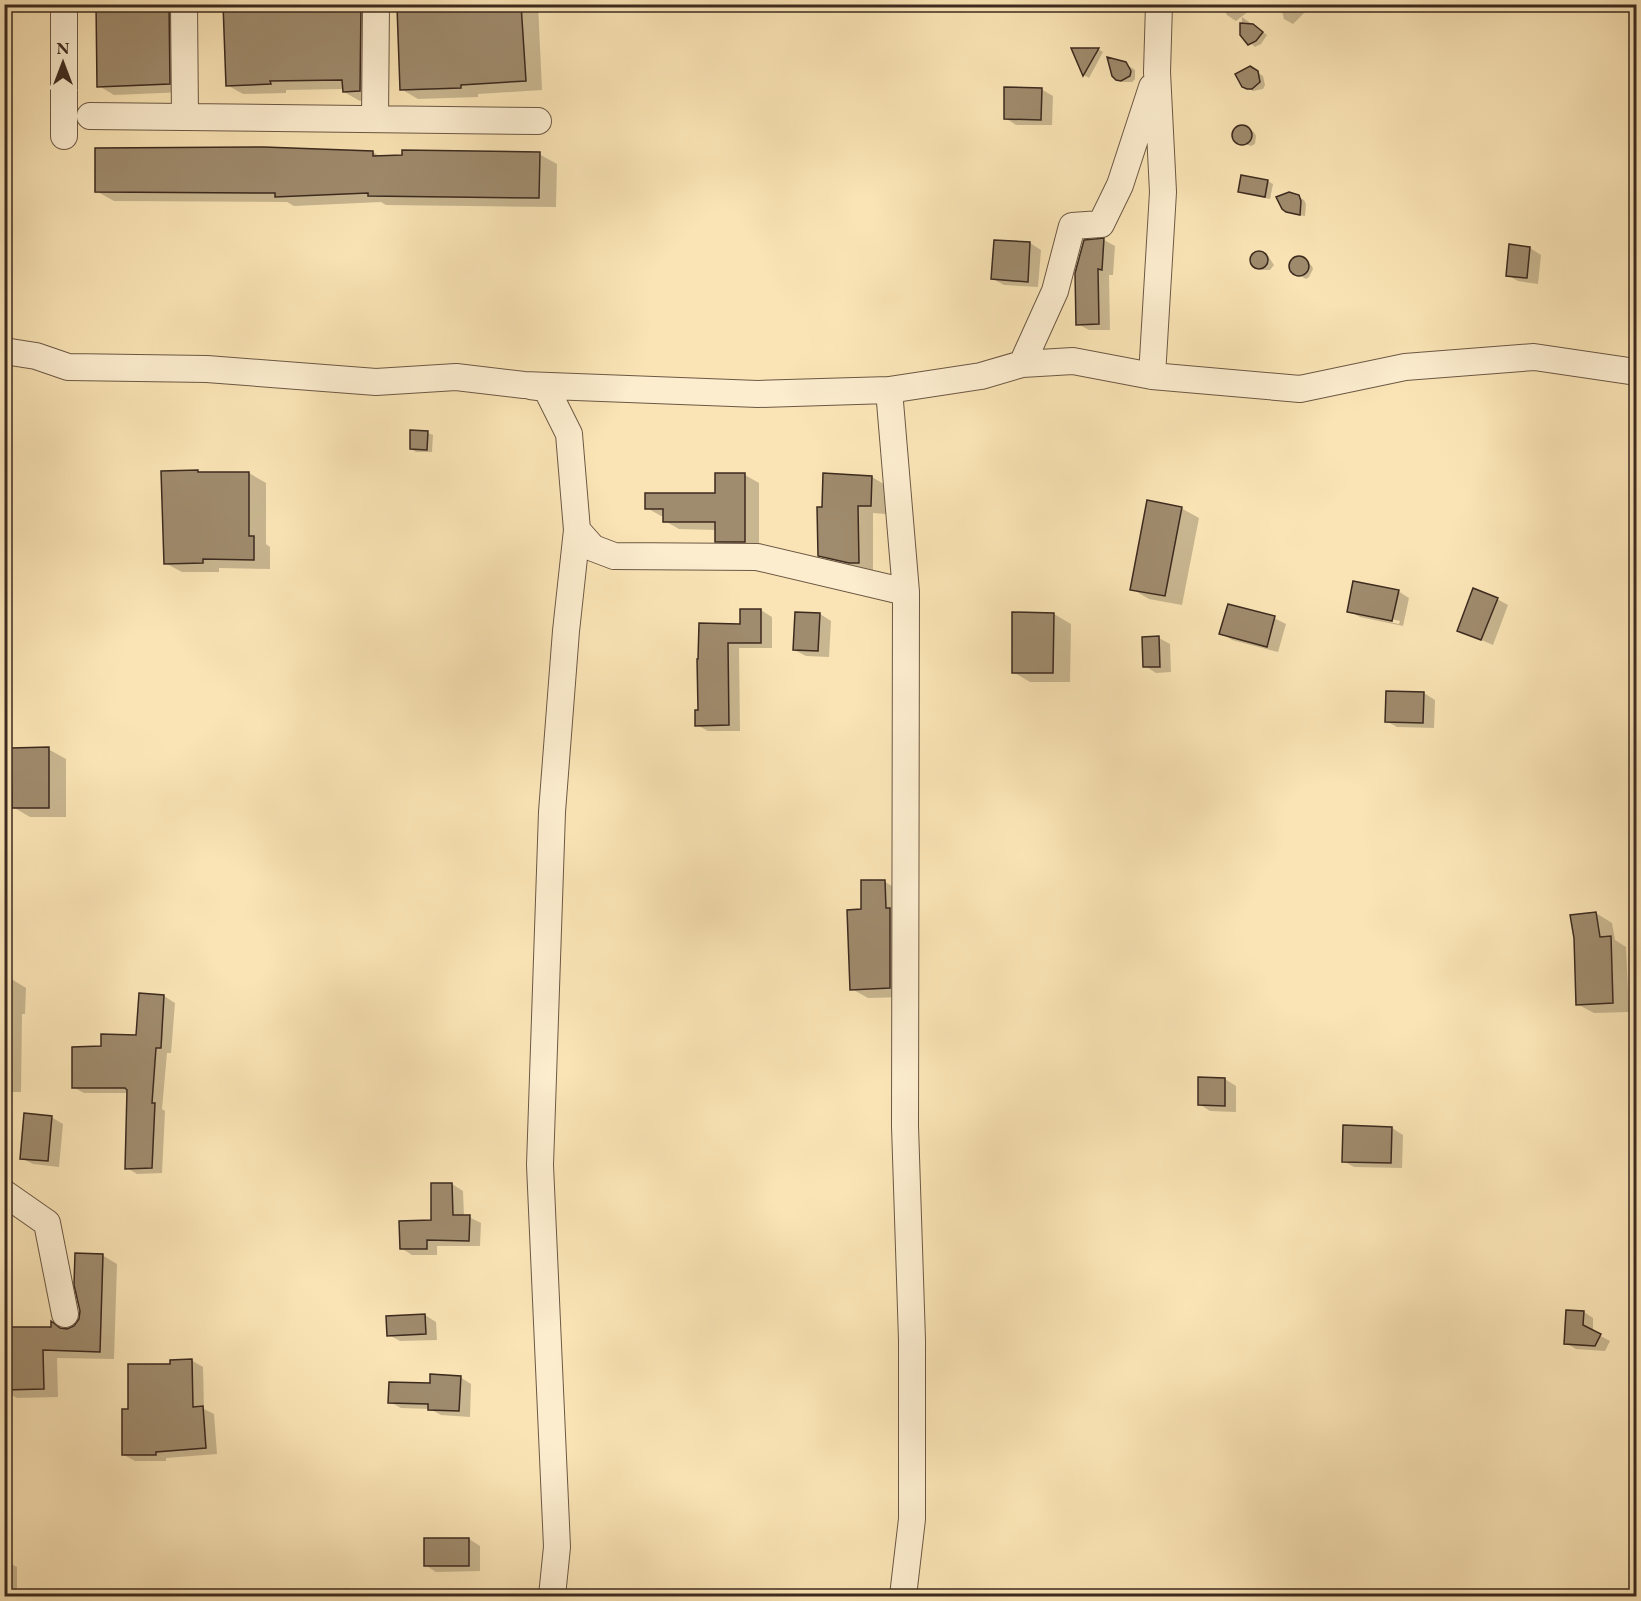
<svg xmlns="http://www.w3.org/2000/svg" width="1641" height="1601" font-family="'EB Garamond',serif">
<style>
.shadow{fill:#0003;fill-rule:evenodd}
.building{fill:#9f8b6d;stroke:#3c2a1f;stroke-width:1.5}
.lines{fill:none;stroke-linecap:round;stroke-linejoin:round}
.minor-casing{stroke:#6c5844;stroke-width:28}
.minor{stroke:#fcedcf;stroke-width:26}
</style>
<rect width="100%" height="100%" fill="#fae4b5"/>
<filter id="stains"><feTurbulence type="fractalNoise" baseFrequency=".00333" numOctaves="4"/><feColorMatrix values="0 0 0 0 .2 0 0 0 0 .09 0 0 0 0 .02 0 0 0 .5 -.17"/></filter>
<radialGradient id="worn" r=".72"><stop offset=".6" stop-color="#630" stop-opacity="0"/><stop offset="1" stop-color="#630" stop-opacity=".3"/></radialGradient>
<!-- shadow -->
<path class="shadow" d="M 97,4 L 187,5 L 185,92 L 114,95 L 99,86 Z
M 224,4 L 380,4 L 376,100 L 360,101 L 344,92 L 344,89 L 286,90 L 286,93 L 243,94 L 227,85 Z
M 406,4 L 538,4 L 542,90 L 478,94 L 478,97 L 418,99 L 401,89 Z
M 1210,4 L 1258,4 L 1236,21 L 1227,15 L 1223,8 L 1218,8 Z
M 1280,4 L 1306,4 L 1307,7 L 1306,11 L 1293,24 L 1284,19 Z
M 1242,17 L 1267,35 L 1261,44 L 1255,47 L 1241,35 Z
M 1073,49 L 1098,49 L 1103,52 L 1089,78 L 1084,75 Z
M 1126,64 L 1135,70 L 1135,79 L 1132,82 L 1123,82 L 1117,79 Z
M 1250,68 L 1263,76 L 1265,85 L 1263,89 L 1253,91 L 1243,85 Z
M 1041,89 L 1053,96 L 1052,125 L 1016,125 L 1005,118 Z
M 1239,127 L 1254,132 L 1256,136 L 1255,144 L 1251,146 L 1237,141 L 1235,138 L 1236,129 Z
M 373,152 L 382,158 L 539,154 L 557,164 L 556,207 L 386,205 L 381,202 L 294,206 L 287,202 L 114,201 L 96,191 Z
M 1268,181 L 1273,184 L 1270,199 L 1244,194 L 1239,191 Z
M 1294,194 L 1304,200 L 1306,204 L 1305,216 L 1293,214 L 1283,208 Z
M 1104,240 L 1115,246 L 1113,275 L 1109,275 L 1110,330 L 1089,330 L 1078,324 Z
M 1030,243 L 1041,250 L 1038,287 L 1004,285 L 993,279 Z
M 1511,246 L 1530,248 L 1541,255 L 1538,284 L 1518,281 L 1507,275 Z
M 1255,253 L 1263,253 L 1268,256 L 1274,265 L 1270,270 L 1261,270 L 1256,267 L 1251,258 Z
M 1300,257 L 1312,266 L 1313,269 L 1309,277 L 1306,279 L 1292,271 L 1289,265 Z
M 428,433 L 433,435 L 432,452 L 416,452 L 411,449 Z
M 198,471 L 201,473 L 249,473 L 266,483 L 266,544 L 270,547 L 270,569 L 219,568 L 219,572 L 182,572 L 165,563 Z
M 745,475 L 759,483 L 759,549 L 730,549 L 716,541 L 716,530 L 679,529 L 665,521 L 665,516 L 661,516 L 647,508 L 716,495 Z
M 872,477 L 887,486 L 886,514 L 873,513 L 873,571 L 865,571 L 835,564 L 820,555 L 823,509 Z
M 1181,508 L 1199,518 L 1182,605 L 1149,599 L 1132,589 Z
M 1398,591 L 1409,598 L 1403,626 L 1360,617 L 1349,611 ZM 1359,612 L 1400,621 L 1399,624 L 1359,615 Z
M 1497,599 L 1508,605 L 1493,645 L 1458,630 Z
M 761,610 L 772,617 L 772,648 L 739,648 L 740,731 L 708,731 L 697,725 L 699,711 L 700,661 Z
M 820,614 L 831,621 L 829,657 L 806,656 L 794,650 Z
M 1054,614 L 1071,624 L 1070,682 L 1030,682 L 1013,672 Z
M 1274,618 L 1286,624 L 1278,652 L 1232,640 L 1221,633 Z
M 1159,638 L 1170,644 L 1171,672 L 1156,673 L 1145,666 Z
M 1424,693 L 1435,700 L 1434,728 L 1397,727 L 1386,721 Z
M 48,749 L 66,759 L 66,817 L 30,817 L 13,807 Z
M 885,882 L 901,891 L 906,997 L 868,998 L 852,989 L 862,911 Z
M 1596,913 L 1612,923 L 1615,940 L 1626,947 L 1629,1012 L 1594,1013 L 1577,1004 Z
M 4,979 L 13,980 L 26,988 L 25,1014 L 22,1014 L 21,1092 L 6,1092 L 4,1127 Z
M 164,996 L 175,1003 L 171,1053 L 167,1053 L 162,1109 L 165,1111 L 162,1173 L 137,1174 L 127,1168 L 127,1093 L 84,1093 L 73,1087 L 102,1048 L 137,1036 Z
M 1225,1079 L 1236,1086 L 1236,1112 L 1210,1111 L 1199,1104 Z
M 51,1117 L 63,1124 L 59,1167 L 33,1164 L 21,1158 Z
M 1392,1128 L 1403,1135 L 1402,1168 L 1354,1167 L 1343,1161 Z
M 452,1184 L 463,1191 L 464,1217 L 469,1217 L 481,1223 L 480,1246 L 437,1246 L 437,1255 L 412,1255 L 401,1248 L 432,1222 Z
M 102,1255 L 117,1264 L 114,1359 L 57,1358 L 58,1397 L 17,1398 L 4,1391 L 4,1329 L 68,1330 L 75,1327 L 80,1320 L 81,1311 Z
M 1584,1312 L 1593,1318 L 1593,1332 L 1610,1341 L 1605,1351 L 1576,1349 L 1566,1343 Z
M 425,1315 L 436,1322 L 437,1340 L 400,1341 L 389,1335 Z
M 191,1360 L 203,1367 L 204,1409 L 214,1414 L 217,1454 L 166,1458 L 166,1461 L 135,1461 L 124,1455 L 129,1410 L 171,1366 Z
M 460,1377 L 471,1384 L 470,1417 L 441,1415 L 430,1409 L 401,1408 L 390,1402 L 431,1385 Z
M 469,1539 L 480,1546 L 480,1571 L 436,1572 L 425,1565 Z
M 4,1560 L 17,1567 L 17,1596 L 4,1596 Z
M 349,1588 L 361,1594 L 361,1596 L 314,1596 L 313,1590 Z"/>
<!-- building -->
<path class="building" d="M 96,4 L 169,4 L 170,84 L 97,87 Z
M 223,4 L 361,4 L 360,91 L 343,92 L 342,80 L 270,81 L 271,84 L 226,86 Z
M 521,4 L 526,81 L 461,85 L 461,88 L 400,90 L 397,7 L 458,5 L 458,7 Z
M 1240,23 L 1253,24 L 1263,32 L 1256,41 L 1248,45 L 1240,35 Z
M 1071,48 L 1099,48 L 1083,76 Z
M 1107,57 L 1126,62 L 1131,71 L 1130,76 L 1121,81 L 1116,80 L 1112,76 Z
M 1250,66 L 1258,71 L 1260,82 L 1252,89 L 1247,89 L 1242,87 L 1235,74 Z
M 1004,87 L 1042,88 L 1041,120 L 1004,119 Z
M1232 135a10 10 0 1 1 20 0a10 10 0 1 1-20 0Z
M 264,147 L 373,151 L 373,156 L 402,155 L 402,150 L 540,152 L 539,198 L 368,196 L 368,193 L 275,197 L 275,193 L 95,192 L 95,148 Z
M 1241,175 L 1268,180 L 1265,197 L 1238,192 Z
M 1289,192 L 1299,195 L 1301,201 L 1300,215 L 1286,212 L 1282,209 L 1276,197 Z
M 1104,238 L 1102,270 L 1098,269 L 1099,324 L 1076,325 L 1075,273 L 1084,240 Z
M 994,240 L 1030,242 L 1028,282 L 991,279 Z
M 1509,244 L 1530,247 L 1527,278 L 1506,276 Z
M1250 260a9 9 0 1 1 18 0a9 9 0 1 1-18 0Z
M1289 266a10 10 0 1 1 20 0a10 10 0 1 1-20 0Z
M 410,430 L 428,431 L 427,450 L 410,449 Z
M 198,470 L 198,472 L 249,472 L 249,536 L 254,536 L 254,560 L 203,559 L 203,563 L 164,564 L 161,471 Z
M 715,473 L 745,473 L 745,542 L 715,542 L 715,522 L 663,522 L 663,509 L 645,509 L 645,493 L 715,493 Z
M 823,473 L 872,476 L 871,506 L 858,506 L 859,563 L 849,563 L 818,556 L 817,507 L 822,507 Z
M 1147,500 L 1182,507 L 1165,596 L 1130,590 Z
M 1353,581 L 1399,590 L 1392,621 L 1347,612 Z
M 1473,588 L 1498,598 L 1481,640 L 1457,631 Z
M 1228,604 L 1275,616 L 1267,647 L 1219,634 Z
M 740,609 L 761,609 L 761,643 L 728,643 L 729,725 L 695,726 L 695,710 L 698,710 L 697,659 L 698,659 L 699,623 L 740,624 Z
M 795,612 L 820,613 L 818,651 L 793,650 Z
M 1012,612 L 1054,613 L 1053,673 L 1012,673 Z
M 1159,636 L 1160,667 L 1143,667 L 1142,637 Z
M 1386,691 L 1424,692 L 1423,723 L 1385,722 Z
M 49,747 L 49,808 L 12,808 L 11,748 Z
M 861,880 L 885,880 L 886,908 L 890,908 L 890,988 L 850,990 L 847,910 L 861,909 Z
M 1596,912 L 1600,937 L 1611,936 L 1613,1003 L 1576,1005 L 1574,938 L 1570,915 Z
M 139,993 L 164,995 L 161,1048 L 156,1048 L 152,1103 L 155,1103 L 152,1168 L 125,1169 L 127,1090 L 125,1088 L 72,1088 L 72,1047 L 101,1046 L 101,1034 L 136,1035 Z
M 1198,1077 L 1225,1078 L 1225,1106 L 1198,1105 Z
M 24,1113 L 52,1116 L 48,1161 L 20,1159 Z
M 1343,1125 L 1392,1127 L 1391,1163 L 1342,1162 Z
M 431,1183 L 452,1183 L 453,1215 L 470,1215 L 469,1241 L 427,1240 L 427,1249 L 400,1249 L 399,1221 L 431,1220 Z
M 75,1253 L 103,1254 L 100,1352 L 43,1350 L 44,1389 L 4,1390 L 4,1327 L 51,1327 L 51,1321 L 60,1328 L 67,1329 L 74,1326 L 79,1319 L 80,1311 L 74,1285 Z
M 1566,1310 L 1584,1311 L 1583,1325 L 1601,1334 L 1595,1346 L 1564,1344 Z
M 425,1314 L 426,1334 L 387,1336 L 386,1316 Z
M 192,1359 L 193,1407 L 203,1406 L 206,1448 L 156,1452 L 156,1455 L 122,1455 L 122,1409 L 128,1409 L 128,1364 L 170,1364 L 170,1360 Z
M 430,1374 L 461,1376 L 459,1411 L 428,1410 L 428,1404 L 388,1403 L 389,1382 L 430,1383 Z
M 424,1538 L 469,1538 L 469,1566 L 424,1566 Z"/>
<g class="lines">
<defs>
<path id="minor" d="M 64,4 L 64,136
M 184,4 L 185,117
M 90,116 L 538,121
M 375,119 L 376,4
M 4,351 L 36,356 L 68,367 L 207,369 L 376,382 L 456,377 L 524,385 L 758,394 L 889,390 L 981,376 L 1022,364 L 1073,361 L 1152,376 L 1300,389 L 1405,367 L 1534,357 L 1636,372
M 1022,364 L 1055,291 L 1072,226 L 1101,224 L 1120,185 L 1152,87
M 1152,376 L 1163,192 L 1157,72 L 1159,4
M 530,386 L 546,388 L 569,434 L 577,530 L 566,631 L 552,812 L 540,1165 L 557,1547 L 552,1596
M 889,390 L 906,592 L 905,1126 L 912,1340 L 912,1519 L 903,1596
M 577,530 L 593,548 L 614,556 L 757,557 L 906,592
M 4,1193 L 47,1223 L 65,1314"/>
</defs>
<!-- minor casing -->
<use href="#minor" class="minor-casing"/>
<!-- minor -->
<use href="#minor" class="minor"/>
</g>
<!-- margin -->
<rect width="1641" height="1601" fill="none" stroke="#fae4b5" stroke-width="24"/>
<rect x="6" y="6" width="1629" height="1589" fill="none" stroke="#3c2a1f" stroke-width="3"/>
<rect x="12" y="12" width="1617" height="1577" fill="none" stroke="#3c2a1f" stroke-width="1.5"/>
<!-- north arrow -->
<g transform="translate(63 63)" stroke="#fcedcf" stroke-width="4.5" paint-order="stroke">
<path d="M0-4.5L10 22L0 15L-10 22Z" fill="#3c2a1f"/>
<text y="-9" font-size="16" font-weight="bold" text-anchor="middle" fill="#3c2a1f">N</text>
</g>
<rect width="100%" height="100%" filter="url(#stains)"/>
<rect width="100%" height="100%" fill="url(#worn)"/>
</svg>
